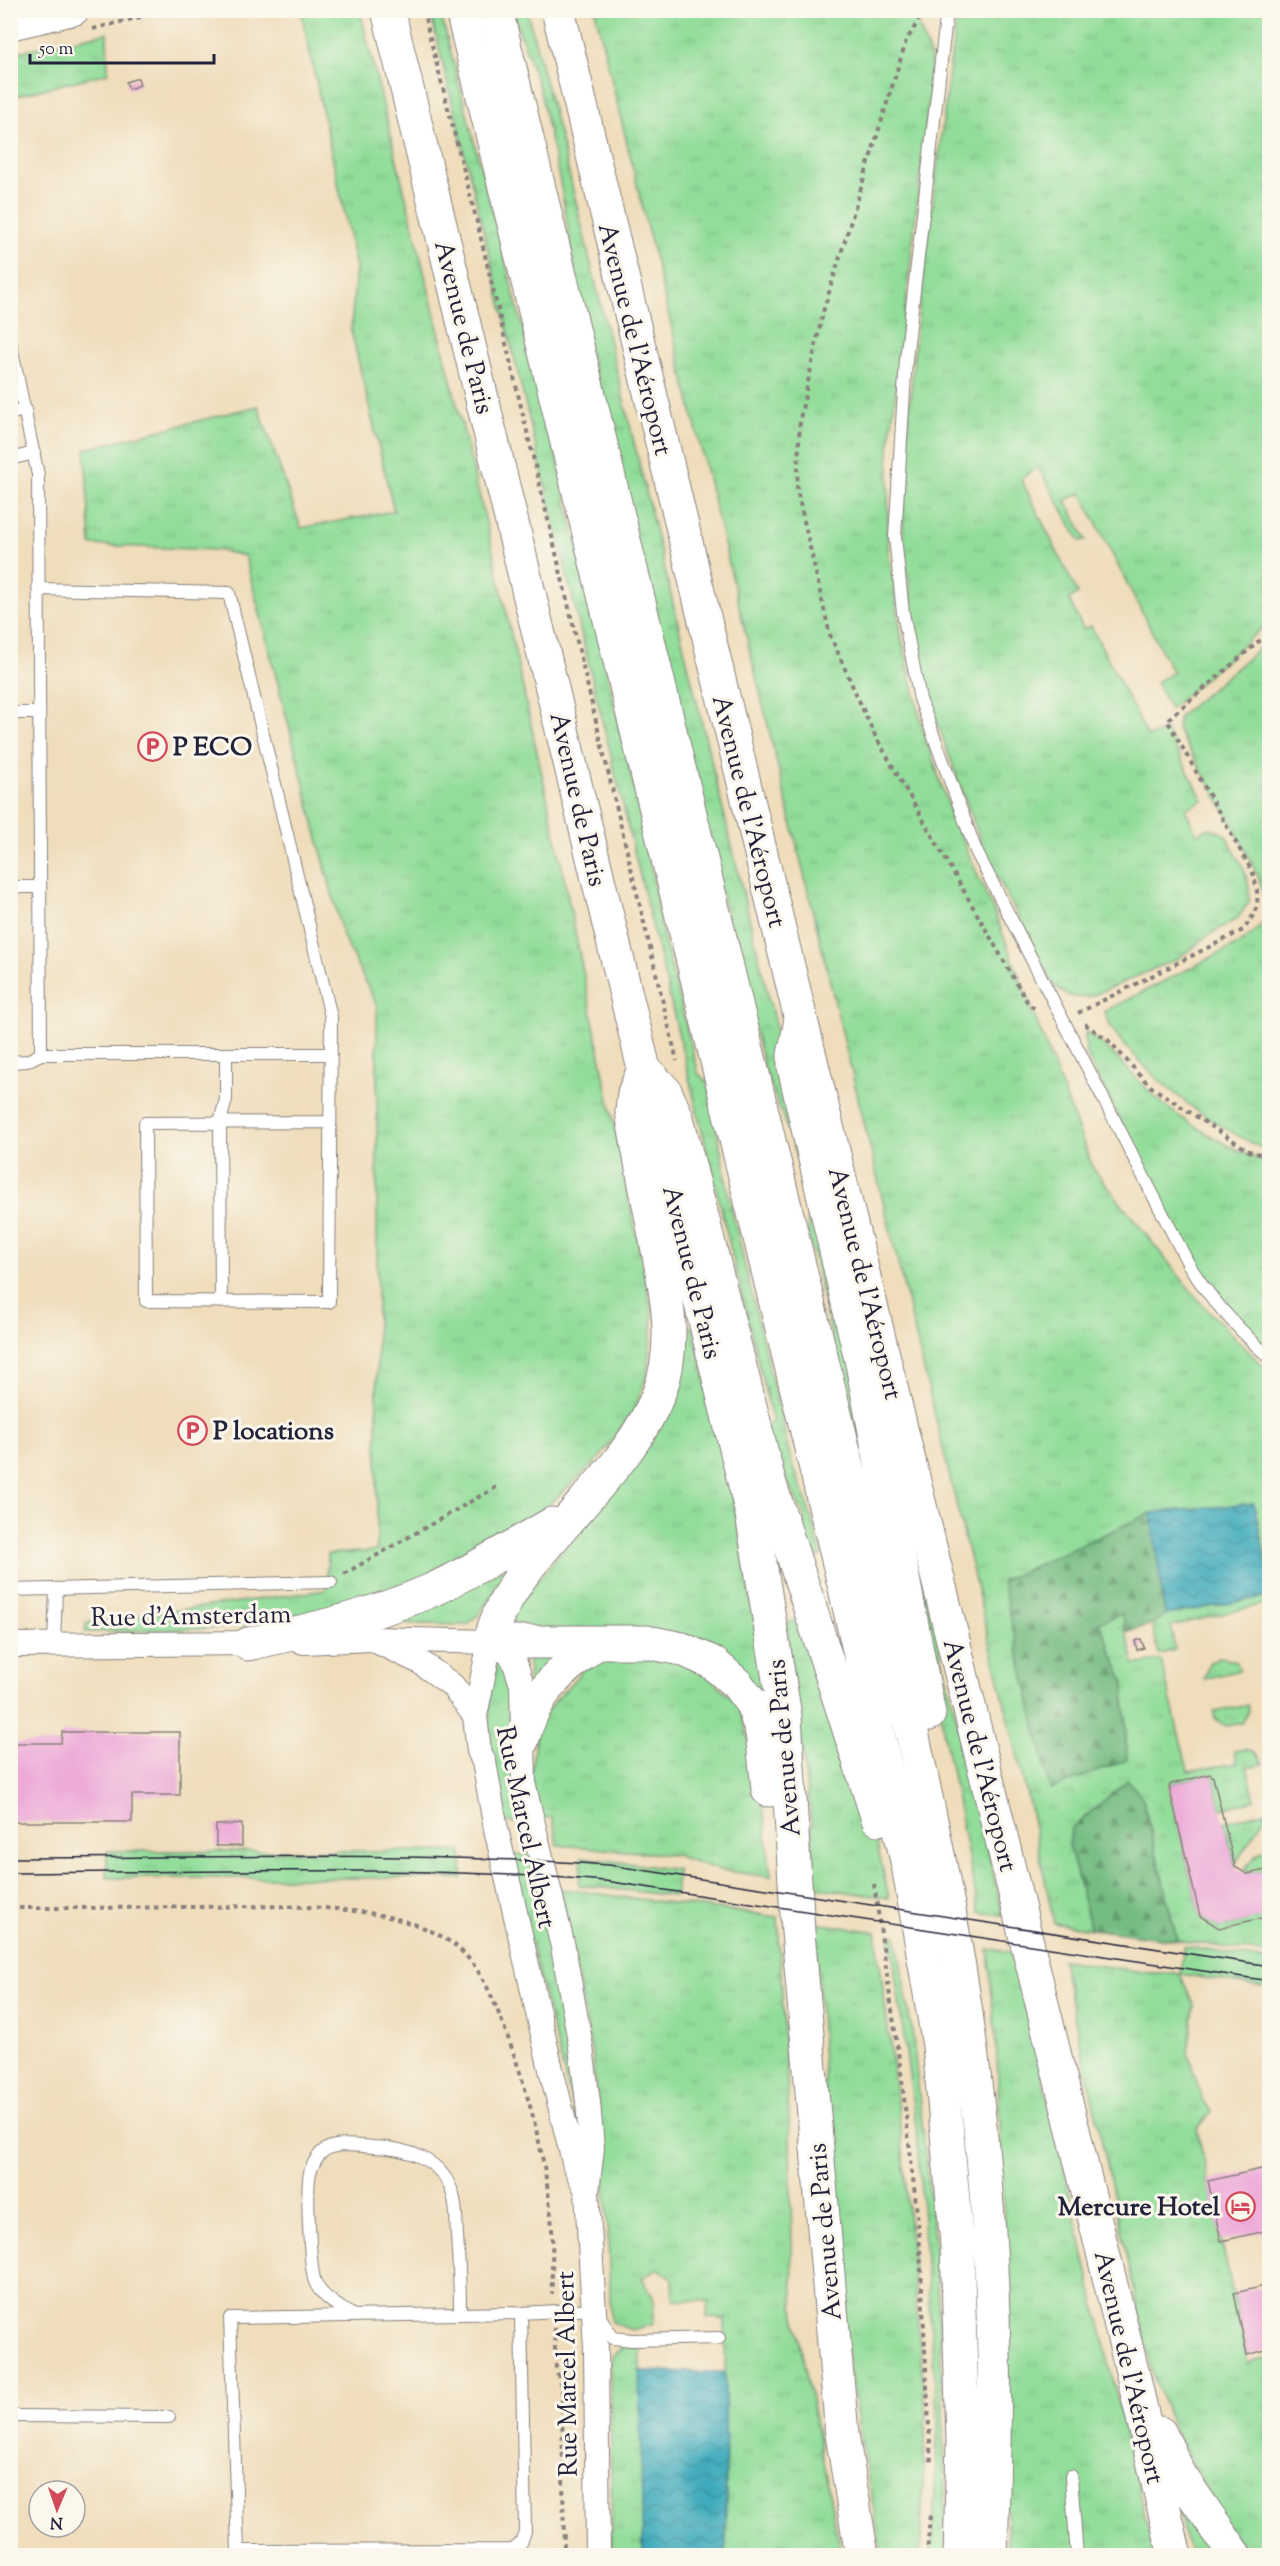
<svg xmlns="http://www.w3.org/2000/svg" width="1280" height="2566" font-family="'Sorts Mill Goudy',serif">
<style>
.grass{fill:url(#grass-tufts);stroke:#5a806a;stroke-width:1.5}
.forest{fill:url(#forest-firs);stroke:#4c6f5e;stroke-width:1.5}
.water{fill:url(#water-waves);stroke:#2f667b;stroke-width:1.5}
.building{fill:#edabd8}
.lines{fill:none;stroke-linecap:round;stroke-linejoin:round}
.service-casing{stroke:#88807b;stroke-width:14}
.minor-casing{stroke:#88807b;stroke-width:26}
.tertiary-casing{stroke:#88807b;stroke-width:32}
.trunk-casing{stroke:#88807b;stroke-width:35}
.motorway-casing{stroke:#88807b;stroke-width:35}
.path{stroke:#88807b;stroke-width:4;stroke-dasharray:4.5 4.5;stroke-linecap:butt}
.service{stroke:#fff;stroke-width:12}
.minor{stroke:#fff;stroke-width:24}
.tertiary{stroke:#fff;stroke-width:30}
.trunk{stroke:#fff;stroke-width:33}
.motorway{stroke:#fff;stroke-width:33}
.tram{stroke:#22223b;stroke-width:1.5}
.labels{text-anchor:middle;stroke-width:6;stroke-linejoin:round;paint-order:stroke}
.street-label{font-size:26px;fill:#22223b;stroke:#fbf7ec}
.poi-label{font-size:26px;font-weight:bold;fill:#22223b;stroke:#fbf7ec;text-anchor:start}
</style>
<defs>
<pattern id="grass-tufts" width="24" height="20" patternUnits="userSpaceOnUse" patternTransform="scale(1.5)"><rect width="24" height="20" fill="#92dd9a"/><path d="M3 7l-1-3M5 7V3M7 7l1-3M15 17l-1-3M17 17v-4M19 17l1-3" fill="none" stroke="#7ebd86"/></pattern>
<pattern id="forest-firs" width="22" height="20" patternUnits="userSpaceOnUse" patternTransform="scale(1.5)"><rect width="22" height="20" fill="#75bc82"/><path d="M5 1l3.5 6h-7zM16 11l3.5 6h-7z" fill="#60986c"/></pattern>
<pattern id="water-waves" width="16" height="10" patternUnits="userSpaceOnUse" patternTransform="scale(1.5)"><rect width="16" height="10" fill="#3caabb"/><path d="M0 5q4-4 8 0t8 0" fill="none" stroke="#328a99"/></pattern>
</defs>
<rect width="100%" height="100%" fill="#fbf7ec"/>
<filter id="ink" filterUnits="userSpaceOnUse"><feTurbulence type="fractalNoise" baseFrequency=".0167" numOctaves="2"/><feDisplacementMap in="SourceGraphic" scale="12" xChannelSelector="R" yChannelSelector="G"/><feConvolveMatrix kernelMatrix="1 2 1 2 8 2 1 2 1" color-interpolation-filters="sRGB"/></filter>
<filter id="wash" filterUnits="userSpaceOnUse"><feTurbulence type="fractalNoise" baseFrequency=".008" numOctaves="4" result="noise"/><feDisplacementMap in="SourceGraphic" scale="24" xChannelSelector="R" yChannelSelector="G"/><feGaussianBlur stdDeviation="1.35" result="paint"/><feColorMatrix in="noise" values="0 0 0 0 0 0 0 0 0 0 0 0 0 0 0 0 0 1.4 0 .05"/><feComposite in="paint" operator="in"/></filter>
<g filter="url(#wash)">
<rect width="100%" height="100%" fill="#efddbb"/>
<!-- grass -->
<path class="grass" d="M 301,11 L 360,11 L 491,543 L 557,843 L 653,1317 L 647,1375 L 634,1411 L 598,1460 L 511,1538 L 391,1596 L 295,1621 L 200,1629 L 85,1632 L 86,1623 L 326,1590 L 328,1554 L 377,1551 L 377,1006 L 343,936 L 245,556 L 217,550 L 91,545 L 85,449 L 258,406 L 301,528 L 394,511 L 351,330 L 356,267 Z
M 430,11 L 440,11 L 557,459 L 647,844 L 661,927 L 698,1073 L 709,1084 L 730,1202 L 791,1460 L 807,1503 L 822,1556 L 804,1562 L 804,1514 L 758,1426 L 773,1423 Z
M 512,11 L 527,11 L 562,145 L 803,1140 L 870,1443 L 868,1498 L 808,1233 C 810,1177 784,1120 764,1068 L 585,332 L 561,187 L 539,87 Z
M 595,11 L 913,11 L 931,58 L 931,83 L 889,449 L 888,546 L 902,640 L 922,726 L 951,814 L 997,919 L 1093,1168 L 1199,1301 L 1270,1373 L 1269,1577 L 1254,1503 L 1151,1513 L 1002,1581 L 1124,1682 L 1098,1622 L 1122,1614 L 1134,1665 L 1161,1660 L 1188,1771 L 1237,1763 L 1234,1751 C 1248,1747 1257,1750 1263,1764 L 1247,1767 L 1255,1800 L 1221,1809 L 1213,1777 L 1210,1774 L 1171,1784 L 1169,1787 L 1200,1916 L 1219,1928 L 1269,1916 L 1269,1954 L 1177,1940 L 1143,1799 L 1069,1844 L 1091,1929 L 1054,1923 L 1030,1808 Z
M 957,11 L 1269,11 L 1269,622 L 1170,709 L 1156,682 L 1173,673 L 1081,493 L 1066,500 L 1086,540 L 1080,541 L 1038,467 L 1021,479 L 1078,594 L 1069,599 L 1083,629 L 1091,626 L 1148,737 L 1166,730 L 1203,800 L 1185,809 L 1197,834 L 1210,828 L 1225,834 L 1244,869 L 1249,887 L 1249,902 L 1237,919 L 1210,934 L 1179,958 L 1089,997 C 1070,999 1063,995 1051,981 L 984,850 L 931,706 L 921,665 L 903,541 L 904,474 L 915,342 Z
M 107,33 L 108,73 L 11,97 L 11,53 Z
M 1269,640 L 1269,1151 C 1217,1128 1171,1096 1132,1053 C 1121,1041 1108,1027 1105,1011 L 1240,943 C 1250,935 1264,927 1267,913 C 1272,884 1195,760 1177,729 L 1179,717 Z
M 1085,1032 C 1112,1048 1130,1074 1153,1095 C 1180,1121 1234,1151 1269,1163 L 1269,1350 L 1253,1337 L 1200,1275 L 1086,1054 Z
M 693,1327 L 733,1498 L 771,1718 L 727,1662 L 512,1629 L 516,1607 L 594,1511 L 679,1328 Z
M 918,1557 L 1003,1915 L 979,1912 L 921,1617 Z
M 511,1566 L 481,1612 L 467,1625 L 378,1623 Z
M 1269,1596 L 1269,1603 L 1171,1626 L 1175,1650 L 1159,1654 L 1152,1624 L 1165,1615 Z
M 803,1619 L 874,1831 L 889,1898 L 814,1887 L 811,1821 L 786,1623 Z
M 558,1655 L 528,1691 L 529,1656 Z
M 683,1655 L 737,1702 L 760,1778 L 771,1877 L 719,1870 L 675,1855 L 558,1845 L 552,1817 L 539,1819 L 531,1776 L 537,1722 L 594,1657 Z
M 1221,1657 L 1236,1662 L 1240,1670 L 1204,1679 L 1209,1663 Z
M 500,1660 L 509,1669 L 526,1823 L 503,1822 L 491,1762 L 489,1725 L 490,1697 L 497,1661 Z
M 1247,1705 L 1249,1711 L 1242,1723 L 1226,1726 L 1215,1718 L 1214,1712 Z
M 1268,1811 L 1235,1864 L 1224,1822 Z
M 1269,1849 L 1269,1869 L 1247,1874 L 1246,1867 L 1260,1852 Z
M 107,1851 L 462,1851 L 462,1878 L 107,1878 Z
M 508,1854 L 533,1855 L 558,1959 L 579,2128 L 578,2128 Z
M 582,1857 L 678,1870 L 675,1896 L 579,1885 Z
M 561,1889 L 778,1917 L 790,2137 L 793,2305 L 841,2555 L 726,2555 L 725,2319 L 707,2318 L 708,2301 L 673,2300 L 672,2279 L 658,2268 L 642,2278 L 653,2297 L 654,2324 L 632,2330 L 611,2322 L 607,2206 L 592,2053 Z
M 815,1923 L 876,1932 L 902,2141 L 926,2416 L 920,2555 L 882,2555 C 868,2476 852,2398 843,2318 C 828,2187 823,2054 815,1923 Z
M 890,1934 L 896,1935 L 913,2037 L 935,2247 L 942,2381 L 947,2555 L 932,2555 L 938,2424 L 916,2126 Z
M 1184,1946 L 1269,1961 L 1269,1988 L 1180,1974 L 1194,2006 L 1188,2053 L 1202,2100 L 1212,2112 L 1197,2129 L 1248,2362 L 1269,2357 L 1269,2424 L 1265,2426 L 1270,2444 L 1269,2555 L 1242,2555 L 1173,2428 L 1153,2375 L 1062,1960 L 1150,1973 L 1180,1973 Z
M 988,1949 L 1013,1952 L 1154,2555 L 1007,2555 L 1005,2241 L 997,2058 Z
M 625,2346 L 640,2349 L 643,2555 L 612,2555 L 610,2364 L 613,2355 Z
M 1168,2474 L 1217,2555 L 1190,2555 Z"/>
<!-- forest -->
<path class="forest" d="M 1151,1513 L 1165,1615 L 1152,1624 L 1126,1632 L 1122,1614 L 1099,1622 L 1124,1682 L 1127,1760 L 1050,1789 L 1002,1581 Z
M 1128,1780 L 1143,1799 L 1177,1940 L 1091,1929 L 1069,1844 L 1071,1829 Z"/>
<!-- water -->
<path class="water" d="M 1254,1503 L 1269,1577 L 1269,1596 L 1165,1615 L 1151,1513 Z
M 639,2371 L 725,2372 L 726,2555 L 643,2555 Z"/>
<g id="blocks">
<!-- building -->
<path class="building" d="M 138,78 L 140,85 L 129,89 L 126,82 Z
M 1141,1639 L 1144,1648 L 1137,1650 L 1135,1641 Z
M 62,1732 L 180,1732 L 180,1795 L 132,1795 L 132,1822 L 10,1822 L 10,1743 L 61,1743 Z
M 1210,1774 L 1213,1777 L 1235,1867 L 1247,1874 L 1270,1869 L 1270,1916 L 1219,1928 L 1200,1916 L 1169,1787 L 1171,1784 Z
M 242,1824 L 242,1846 L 216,1846 L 216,1825 Z
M 1270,2167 L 1270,2230 L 1221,2241 L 1208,2181 Z
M 1270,2285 L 1270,2349 L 1247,2355 L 1234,2293 Z"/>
</g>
</g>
<g filter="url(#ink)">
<use href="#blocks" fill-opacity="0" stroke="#88807b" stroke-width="1.5"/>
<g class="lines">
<defs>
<path id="service" d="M 947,10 L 906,359 L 895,537 L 903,613 L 920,699 L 976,851 L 1188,1263 C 1209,1299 1239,1330 1270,1358
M 10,341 L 38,475 L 41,1054
M 10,413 L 26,410
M 10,459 L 34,453
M 38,589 L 229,593 L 331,1017 L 329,1302 L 146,1301 L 145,1123 L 330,1122
M 10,713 L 39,713
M 10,887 L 40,887
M 10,1062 L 27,1061 L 41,1054 L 331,1054
M 221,1302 L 220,1122 L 226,1099 L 226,1054
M 10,1590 L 331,1582
M 54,1645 L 56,1590
M 521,2313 L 525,2531 L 521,2543 L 513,2550 L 238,2551 L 230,2318 L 521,2313 L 595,2309 L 613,2338 L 632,2340 L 719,2338
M 352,2315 C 340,2307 321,2297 315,2282 C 310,2269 306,2187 310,2173 C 312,2166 316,2158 321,2153 C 333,2141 358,2146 374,2147 C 407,2148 443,2159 453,2195 C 457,2208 456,2223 457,2236 C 459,2262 460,2288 460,2314
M 10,2416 L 169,2417
M 1071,2476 L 1077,2556"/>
<path id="minor" d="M 303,1642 L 372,1639 L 490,1642 L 509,1653 L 514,1660 L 522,1685 L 524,1787 L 563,1947 L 581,2047 L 588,2102 L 592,2148 L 587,2192 L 596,2348 L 598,2556
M 490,1642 L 475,1716 L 479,1751 L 484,1762 L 496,1829 L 549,2061 L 575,2166 L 585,2187
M 380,1643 L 420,1662 L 452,1685 L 475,1716
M 10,1645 L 265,1643"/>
<path id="tertiary" d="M 10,25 L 74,10"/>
<path id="trunk" d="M 388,10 L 644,1069 L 665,1091 L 677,1118 L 769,1481 L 878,1819
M 462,10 L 844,1584 L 908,1865 L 939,2046 L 957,2245 L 963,2441 L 960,2556
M 496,10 L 913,1737 C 931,1820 949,1902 962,1986 C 980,2106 992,2230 994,2352 C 996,2420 993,2488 991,2556
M 558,10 L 801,1020 L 794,1055 L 794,1067 L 862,1364 L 929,1714
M 490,1642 C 503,1585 546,1547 582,1504 C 613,1469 642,1436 659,1393 C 677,1347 667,1296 658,1250 C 649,1204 639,1157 632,1111 L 634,1093 L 644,1069
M 248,1644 C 311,1630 372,1616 432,1590 C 473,1571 513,1546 552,1524"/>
<path id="motorway" d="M 801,1020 L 1134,2379 L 1175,2556
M 644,1069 L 752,1514 L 785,1716 L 798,1932 L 842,2434 L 862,2556
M 490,1642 L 647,1642 L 682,1649 L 713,1663 L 737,1684 L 752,1704 L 762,1732 L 768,1790
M 522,1741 C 536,1690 557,1675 596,1643
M 1160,2433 L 1181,2477 L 1236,2556"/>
</defs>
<!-- service casing -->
<use href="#service" class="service-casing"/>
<!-- minor casing -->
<use href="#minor" class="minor-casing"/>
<!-- tertiary casing -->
<use href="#tertiary" class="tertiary-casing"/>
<!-- trunk casing -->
<use href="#trunk" class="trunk-casing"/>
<!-- motorway casing -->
<use href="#motorway" class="motorway-casing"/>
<!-- path -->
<path class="path" d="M 423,10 L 478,226 L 677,1061
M 925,10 L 906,41 L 823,312 L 800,419 L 797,490 L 830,635 L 873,732 L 1029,1005 L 1035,1008
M 93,29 L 168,10
M 1078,1013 L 1243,930 C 1260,909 1260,899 1253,873 L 1167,720 L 1270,632
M 1085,1024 L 1109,1041 L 1150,1086 L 1249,1151 L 1270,1157
M 344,1574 L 498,1486
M 874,1884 L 902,2080 L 919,2231 L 931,2465
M 10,1908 C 69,1908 128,1908 187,1907 C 263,1907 395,1897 457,1947 C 483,1969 494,2002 506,2032 C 528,2092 545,2153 551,2217 C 554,2242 551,2268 552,2294
M 554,2328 L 556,2368 L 562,2390 L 564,2556
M 927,2556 L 930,2514"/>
<!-- service -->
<use href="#service" class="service"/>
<!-- minor -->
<use href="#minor" class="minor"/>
<!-- tertiary -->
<use href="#tertiary" class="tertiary"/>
<!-- trunk -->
<use href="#trunk" class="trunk"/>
<!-- motorway -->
<use href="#motorway" class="motorway"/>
<!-- tram -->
<path class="tram" d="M 10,1858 C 210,1858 410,1851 609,1865 L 1270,1966
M 10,1873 C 208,1872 408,1865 605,1881 L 1270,1981"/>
</g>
</g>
<!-- icons -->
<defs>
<symbol id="parking-ring" viewBox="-11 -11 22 22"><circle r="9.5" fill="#fbf7ec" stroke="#d1495b" stroke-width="1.5"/><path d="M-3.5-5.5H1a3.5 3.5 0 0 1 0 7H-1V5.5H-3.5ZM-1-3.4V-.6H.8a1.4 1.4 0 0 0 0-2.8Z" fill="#d1495b"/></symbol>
<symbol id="hotel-ring" viewBox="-11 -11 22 22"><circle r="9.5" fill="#fbf7ec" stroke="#d1495b" stroke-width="1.5"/><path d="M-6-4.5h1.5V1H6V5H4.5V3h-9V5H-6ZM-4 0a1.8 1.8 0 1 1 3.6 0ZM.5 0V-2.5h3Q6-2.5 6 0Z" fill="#d1495b"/></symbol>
</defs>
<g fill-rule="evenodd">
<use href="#parking-ring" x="136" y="730" width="33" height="33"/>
<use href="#parking-ring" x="176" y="1414" width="33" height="33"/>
<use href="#hotel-ring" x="1224" y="2190" width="33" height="33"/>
</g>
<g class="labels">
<!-- street labels -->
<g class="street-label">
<text transform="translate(465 327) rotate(76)" y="9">Avenue de Paris</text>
<text transform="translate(636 339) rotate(76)" y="9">Avenue de l'Aéroport</text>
<text transform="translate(579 799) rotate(77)" y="9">Avenue de Paris</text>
<text transform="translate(750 811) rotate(76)" y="9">Avenue de l'Aéroport</text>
<text transform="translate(693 1272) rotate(76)" y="9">Avenue de Paris</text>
<text transform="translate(866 1283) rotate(76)" y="9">Avenue de l'Aéroport</text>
<text transform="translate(191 1615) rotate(-1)" y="9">Rue d'Amsterdam</text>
<text transform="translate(783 1748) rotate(-95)" y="9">Avenue de Paris</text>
<text transform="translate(981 1755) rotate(76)" y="9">Avenue de l'Aéroport</text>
<text transform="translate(527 1827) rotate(78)" y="9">Rue Marcel Albert</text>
<text transform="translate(824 2232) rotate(-95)" y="9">Avenue de Paris</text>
<text transform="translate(1130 2367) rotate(77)" y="9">Avenue de l'Aéroport</text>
<text transform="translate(566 2374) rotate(-91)" y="9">Rue Marcel Albert</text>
</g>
<!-- poi labels -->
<g class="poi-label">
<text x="173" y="755">P ECO</text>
<text x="213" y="1439">P locations</text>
<text x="1220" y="2215" text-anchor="end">Mercure Hotel</text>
</g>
</g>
<!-- margin -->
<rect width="1280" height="2566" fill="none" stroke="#fbf7ec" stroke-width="36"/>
<!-- north arrow -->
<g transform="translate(57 2509) rotate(182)"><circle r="28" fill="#fbf7ec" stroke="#a4a2a5" stroke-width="1.5"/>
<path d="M0-4.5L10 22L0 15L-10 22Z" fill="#d1495b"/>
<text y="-9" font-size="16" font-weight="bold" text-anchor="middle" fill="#22223b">N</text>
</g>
<!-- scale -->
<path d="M30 54v9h184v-9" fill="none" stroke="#22223b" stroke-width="3"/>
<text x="39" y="54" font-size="18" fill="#22223b" stroke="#fbf7ec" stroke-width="4.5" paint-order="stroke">50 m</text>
</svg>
